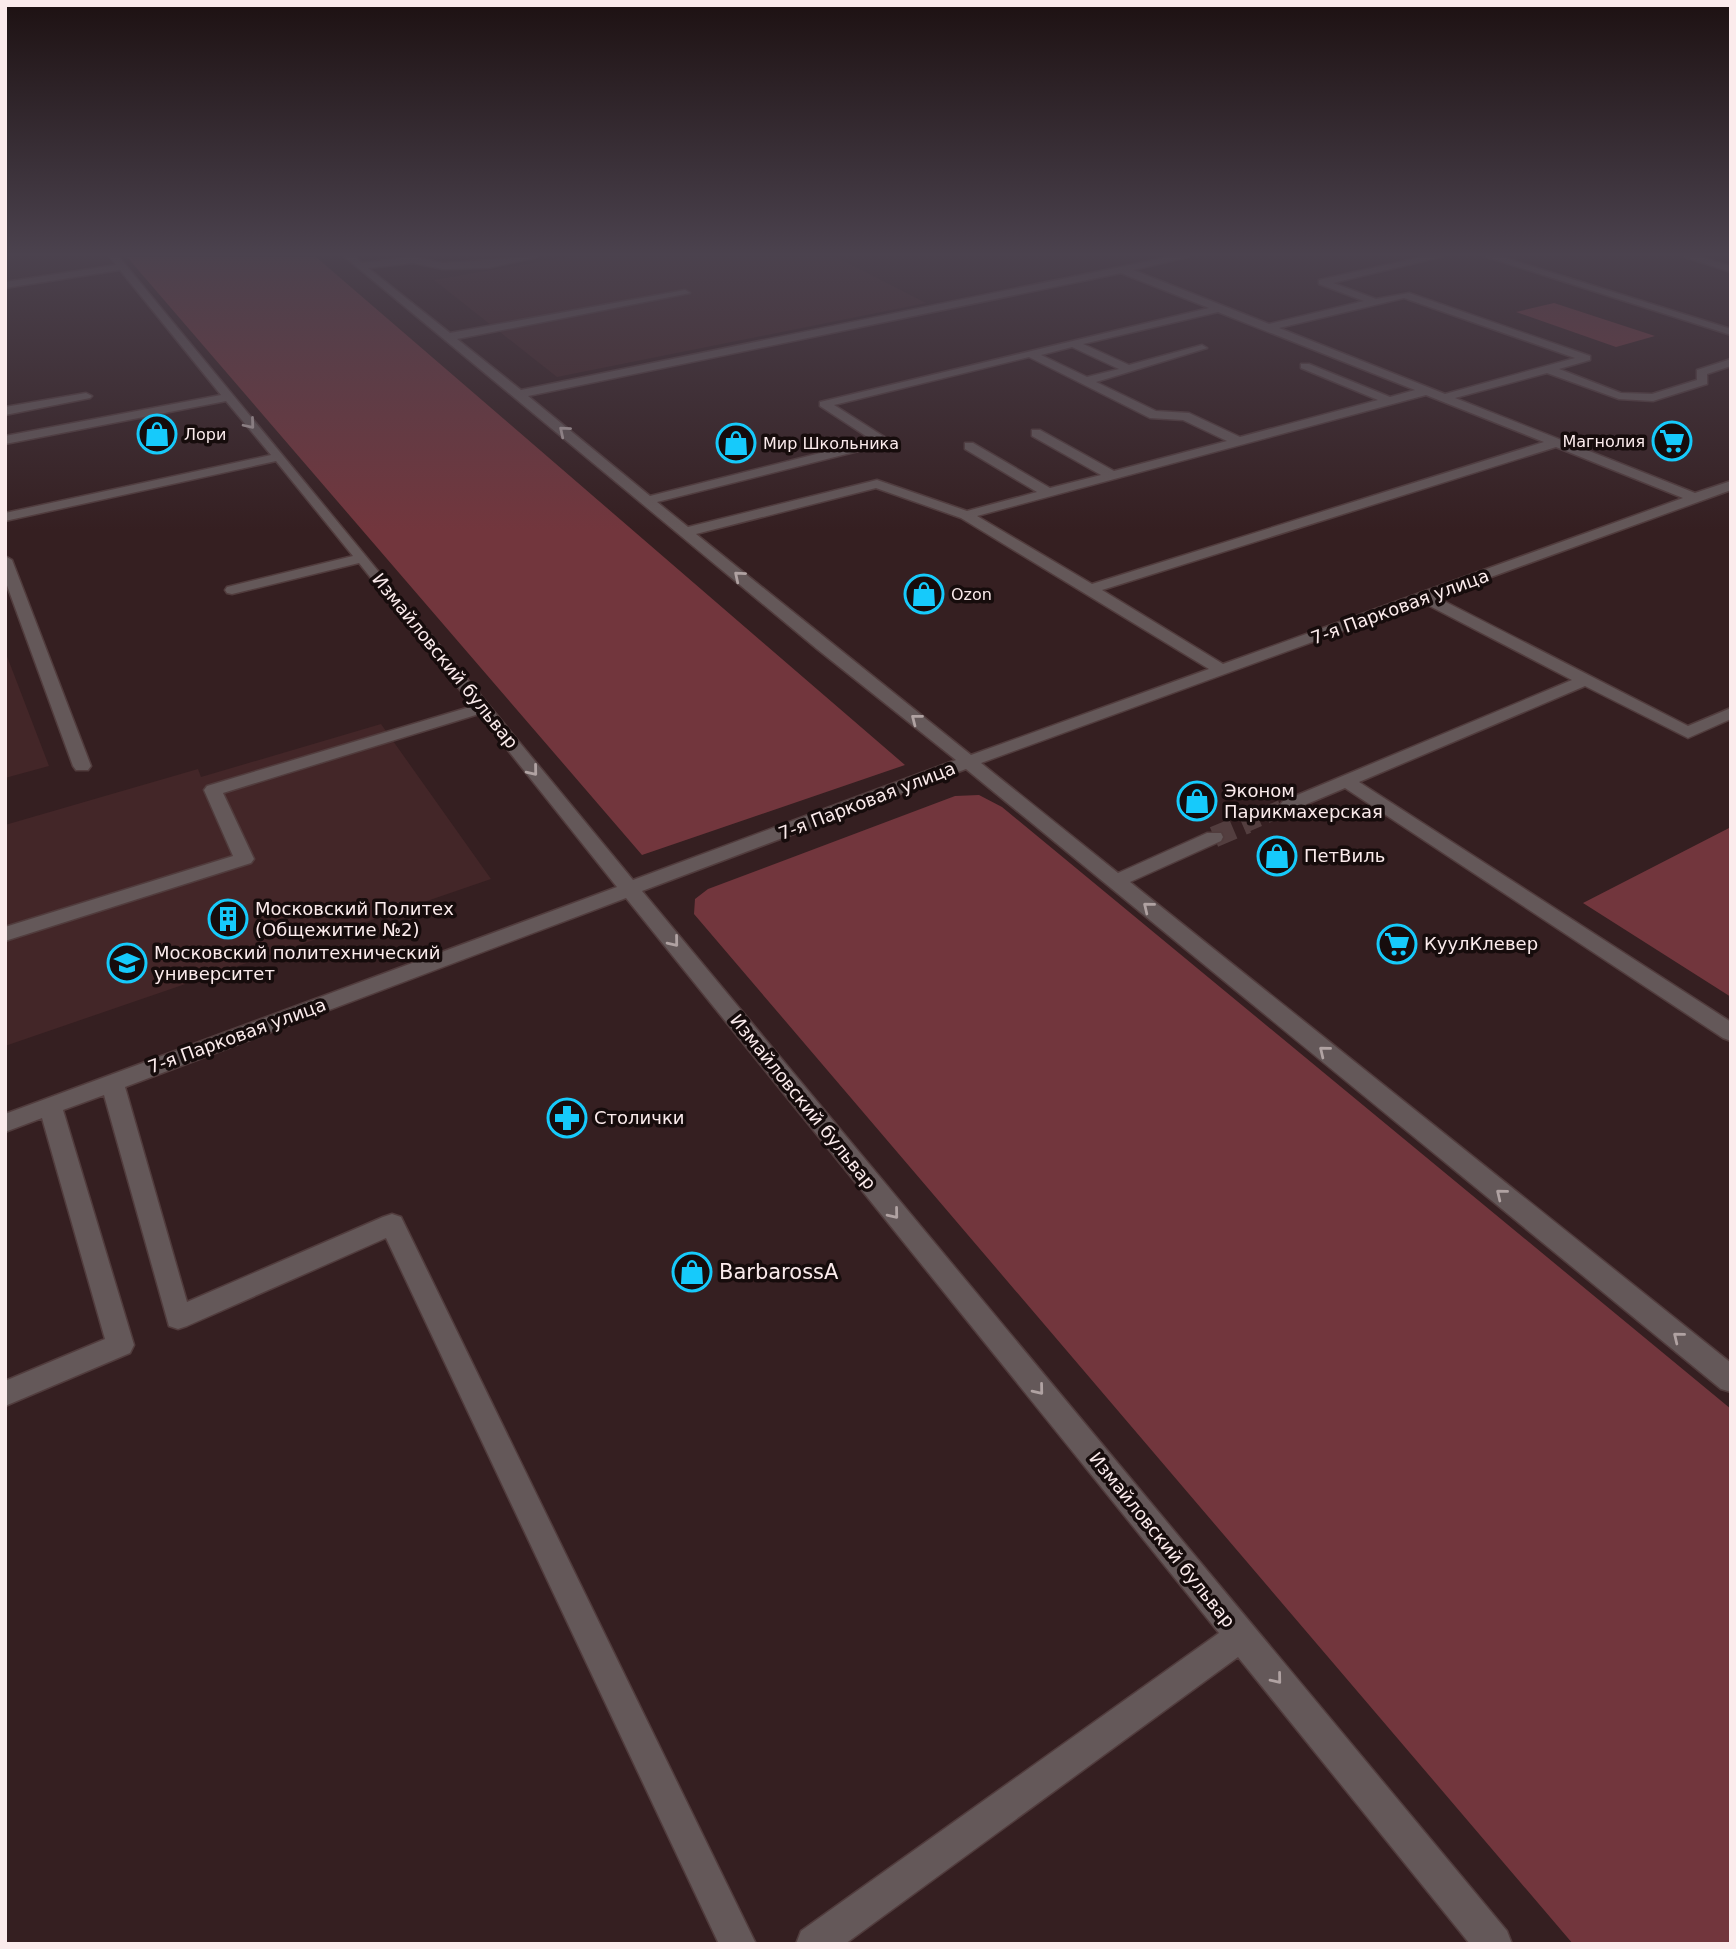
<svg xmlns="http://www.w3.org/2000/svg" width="1736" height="1949" font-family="'DejaVu Sans',sans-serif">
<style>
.built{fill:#432628}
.green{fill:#72363d}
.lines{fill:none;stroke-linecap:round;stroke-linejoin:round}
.minor-tunnel-far1{stroke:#533e3f;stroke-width:17;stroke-dasharray:17 8;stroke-linecap:butt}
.minor-tunnel{stroke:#533e3f;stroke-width:21;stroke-dasharray:21 10;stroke-linecap:butt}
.minor-casing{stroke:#513c3d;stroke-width:3}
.minor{fill:#645859;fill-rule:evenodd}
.oneway{stroke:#b0a2a2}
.labels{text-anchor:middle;stroke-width:7;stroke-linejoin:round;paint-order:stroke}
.far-poi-label{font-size:16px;fill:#fbebec;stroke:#160c0c;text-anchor:start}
.street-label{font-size:18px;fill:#fbebec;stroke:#160c0c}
.poi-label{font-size:18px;fill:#fbebec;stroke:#160c0c;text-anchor:start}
.near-poi-label{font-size:21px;fill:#fbebec;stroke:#160c0c;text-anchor:start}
</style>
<rect width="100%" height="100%" fill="#351f21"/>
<!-- built -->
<path class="built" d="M 567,257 L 836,257 L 926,303 L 557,377 L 434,280 Z
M 5,651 L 49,766 L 5,778 Z
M 381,724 L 491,879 L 5,1046 L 5,825 L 198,769 L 201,777 Z"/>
<!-- green -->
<path class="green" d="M 127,257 L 316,257 L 905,765 L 642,855 Z
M 1554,303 L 1655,336 L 1616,347 L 1516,312 Z
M 979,795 L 1002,807 L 1731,1409 L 1731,1944 L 1573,1944 L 694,914 L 695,899 L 708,889 L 955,796 Z
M 1731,827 L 1731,997 L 1583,903 Z"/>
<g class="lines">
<!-- minor-tunnel-far1 -->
<path class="minor-tunnel-far1" d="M 1243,825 L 1289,805"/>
<!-- minor-tunnel -->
<path class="minor-tunnel" d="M 1214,837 L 1247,823"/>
<defs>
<path id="minor" d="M 110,257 L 119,257 L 633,880 L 956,760 L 817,649 L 345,257 L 355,257 L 362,263 L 412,257 L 443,263 L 537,257 L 488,268 L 443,269 L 413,263 L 368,268 L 450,333 L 685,290 L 690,293 L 457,339 L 521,390 L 1169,257 L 1188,257 L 1133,270 L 1269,324 L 1364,301 L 1319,284 L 1319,280 L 1422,257 L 1440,257 L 1333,283 L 1376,299 L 1409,293 L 1590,356 L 1590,360 L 1559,369 L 1621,393 L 1652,394 L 1697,380 L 1697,370 L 1731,359 L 1731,366 L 1707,374 L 1707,384 L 1653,401 L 1619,399 L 1547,373 L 1455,398 L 1695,493 L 1731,481 L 1731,490 L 1436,597 L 1688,726 L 1731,708 L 1731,719 L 1688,738 L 1585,686 L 1359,782 L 1731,1022 L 1731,1041 L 1723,1038 L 1345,788 L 1295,809 L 1283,809 L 1280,805 L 1283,801 L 1572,680 L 1422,602 L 981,763 L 1118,873 L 1207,833 L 1221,833 L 1223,837 L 1221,841 L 1130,882 L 1731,1363 L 1731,1392 L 1721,1389 L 966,769 L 642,891 L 1507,1931 L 1512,1944 L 1470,1944 L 1238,1657 L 845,1944 L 796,1944 L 801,1931 L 1219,1633 L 626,898 L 125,1087 L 187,1302 L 383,1217 L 392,1214 L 401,1217 L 756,1944 L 719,1944 L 386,1238 L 187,1326 L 178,1329 L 169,1326 L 104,1095 L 63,1110 L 134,1345 L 130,1353 L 5,1406 L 5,1381 L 105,1339 L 42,1118 L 5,1132 L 5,1114 L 617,887 L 479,714 L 223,793 L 254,859 L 251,863 L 5,941 L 5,927 L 233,856 L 204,790 L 207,786 L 473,706 L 359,563 L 232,594 L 227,593 L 225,590 L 227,587 L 353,556 L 276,461 L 5,521 L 5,513 L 271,455 L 226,401 L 5,444 L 5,436 L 221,395 L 120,270 L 5,288 L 5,282 L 116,265 ZM 1121,273 L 1209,308 L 820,402 L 820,406 L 872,440 L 650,496 L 528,396 ZM 1404,298 L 1575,358 L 1445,394 L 1279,328 ZM 1218,312 L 1415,390 L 1390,397 L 1309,364 L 1301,364 L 1301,368 L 1378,400 L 1240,437 L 1189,413 L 1156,411 L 1096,382 L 1207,348 L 1202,345 L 1129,365 L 1083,344 ZM 1072,347 L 1119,369 L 1087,377 L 1041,355 ZM 1029,357 L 1150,418 L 1183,420 L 1227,441 L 1114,471 L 1040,430 L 1032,430 L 1032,436 L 1101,475 L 1050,488 L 973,443 L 965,443 L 965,449 L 1037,492 L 967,511 L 877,480 L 688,527 L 657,502 L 886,444 L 886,438 L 834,405 ZM 1426,395 L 1544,442 L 1092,584 L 977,516 ZM 1556,447 L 1683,498 L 1223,664 L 1102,590 ZM 876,488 L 961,518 L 1209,669 L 971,755 L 696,534 Z
M 1487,257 L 1502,257 L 1731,329 L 1731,335 Z
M 1685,257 L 1700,257 L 1731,266 L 1731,272 Z
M 86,393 L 92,396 L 90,398 L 5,415 L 5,407 Z
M 5,556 L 12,560 L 91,766 L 88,770 L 76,770 L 73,766 L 5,580 Z"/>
</defs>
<!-- minor casing -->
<use href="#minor" class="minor-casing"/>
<!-- minor -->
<use href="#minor" class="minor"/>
</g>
<!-- one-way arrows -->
<defs><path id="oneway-chevron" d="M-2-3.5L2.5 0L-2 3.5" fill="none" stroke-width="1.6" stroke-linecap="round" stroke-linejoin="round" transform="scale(1.75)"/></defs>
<g class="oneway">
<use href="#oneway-chevron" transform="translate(250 424) rotate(50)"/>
<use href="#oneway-chevron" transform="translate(564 431) rotate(-140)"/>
<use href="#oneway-chevron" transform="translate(739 576) rotate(-140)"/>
<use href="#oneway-chevron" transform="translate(916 719) rotate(-142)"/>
<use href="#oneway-chevron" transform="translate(533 771) rotate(51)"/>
<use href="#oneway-chevron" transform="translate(1148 907) rotate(-141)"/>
<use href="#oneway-chevron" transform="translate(674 942) rotate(51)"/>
<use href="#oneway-chevron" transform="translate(1324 1051) rotate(-141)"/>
<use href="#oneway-chevron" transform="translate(1501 1194) rotate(-141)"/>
<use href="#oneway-chevron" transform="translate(894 1214) rotate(51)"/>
<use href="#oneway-chevron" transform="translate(1678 1337) rotate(-141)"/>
<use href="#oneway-chevron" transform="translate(1039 1390) rotate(51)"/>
<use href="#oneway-chevron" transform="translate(1277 1679) rotate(51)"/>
</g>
<!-- sky -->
<linearGradient id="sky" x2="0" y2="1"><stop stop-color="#1d1112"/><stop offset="0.48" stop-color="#4b424e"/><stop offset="1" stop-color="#4b424e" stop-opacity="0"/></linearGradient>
<rect width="1736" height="530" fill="url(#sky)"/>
<!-- icons -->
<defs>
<symbol id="shop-ring" viewBox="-11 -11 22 22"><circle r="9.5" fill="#160c0c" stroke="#16cafb" stroke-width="1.5"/><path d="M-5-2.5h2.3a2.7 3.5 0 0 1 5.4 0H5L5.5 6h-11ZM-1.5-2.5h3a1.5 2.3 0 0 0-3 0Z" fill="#16cafb"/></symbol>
<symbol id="supermarket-ring" viewBox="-11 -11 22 22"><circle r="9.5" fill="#160c0c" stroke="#16cafb" stroke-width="1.5"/><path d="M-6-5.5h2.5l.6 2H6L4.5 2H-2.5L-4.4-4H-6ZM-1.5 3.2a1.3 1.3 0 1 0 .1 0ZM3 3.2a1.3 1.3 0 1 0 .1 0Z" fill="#16cafb"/></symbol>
<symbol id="building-ring" viewBox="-11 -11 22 22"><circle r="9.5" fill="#160c0c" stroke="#16cafb" stroke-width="1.5"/><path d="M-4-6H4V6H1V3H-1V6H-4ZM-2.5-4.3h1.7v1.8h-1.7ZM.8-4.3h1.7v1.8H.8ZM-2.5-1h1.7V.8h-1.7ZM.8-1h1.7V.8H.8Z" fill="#16cafb"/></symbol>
<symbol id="university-ring" viewBox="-11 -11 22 22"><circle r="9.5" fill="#160c0c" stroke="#16cafb" stroke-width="1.5"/><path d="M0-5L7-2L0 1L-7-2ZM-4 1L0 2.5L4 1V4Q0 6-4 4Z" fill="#16cafb"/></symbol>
<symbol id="pharmacy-ring" viewBox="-11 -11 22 22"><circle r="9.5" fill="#160c0c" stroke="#16cafb" stroke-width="1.5"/><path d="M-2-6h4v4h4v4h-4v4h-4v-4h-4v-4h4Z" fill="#16cafb"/></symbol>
</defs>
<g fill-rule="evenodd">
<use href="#shop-ring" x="135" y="412" width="44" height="44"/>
<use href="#supermarket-ring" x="1650" y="419" width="44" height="44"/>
<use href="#shop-ring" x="714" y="421" width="44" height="44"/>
<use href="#shop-ring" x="902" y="572" width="44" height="44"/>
<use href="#shop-ring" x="1175" y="779" width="44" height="44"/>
<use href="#shop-ring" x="1255" y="834" width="44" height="44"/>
<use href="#building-ring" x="206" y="897" width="44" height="44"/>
<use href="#supermarket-ring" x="1375" y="922" width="44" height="44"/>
<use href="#university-ring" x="105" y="941" width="44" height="44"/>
<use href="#pharmacy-ring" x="545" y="1096" width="44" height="44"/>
<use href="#shop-ring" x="670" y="1250" width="44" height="44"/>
</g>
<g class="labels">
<!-- far-poi labels -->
<g class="far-poi-label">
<text x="184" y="440">Лори</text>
<text x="1645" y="447" text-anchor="end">Магнолия</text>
<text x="763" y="449">Мир Школьника</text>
<text x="951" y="600">Ozon</text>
</g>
<!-- street labels -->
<g class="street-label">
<text transform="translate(1400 607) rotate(-20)" y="6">7-я Парковая улица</text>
<text transform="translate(445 661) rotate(51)" y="6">Измайловский бульвар</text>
<text transform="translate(867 801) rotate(-21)" y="6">7-я Парковая улица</text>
<text transform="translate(237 1036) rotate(-20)" y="6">7-я Парковая улица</text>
<text transform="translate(803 1102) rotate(51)" y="6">Измайловский бульвар</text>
<text transform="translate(1162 1540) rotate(51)" y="6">Измайловский бульвар</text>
</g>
<!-- poi labels -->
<g class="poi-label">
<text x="1224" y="797">Эконом<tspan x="1224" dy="21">Парикмахерская</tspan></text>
<text x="1304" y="862">ПетВиль</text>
<text x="255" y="915">Московский Политех<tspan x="255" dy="21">(Общежитие №2)</tspan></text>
<text x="1424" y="950">КуулКлевер</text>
<text x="154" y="959">Московский политехнический<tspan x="154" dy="21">университет</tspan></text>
<text x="594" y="1124">Столички</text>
</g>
<!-- near-poi labels -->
<g class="near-poi-label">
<text x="719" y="1279">BarbarossA</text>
</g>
</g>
<!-- border -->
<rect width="1736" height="1949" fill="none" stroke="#fbebec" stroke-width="14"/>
</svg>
